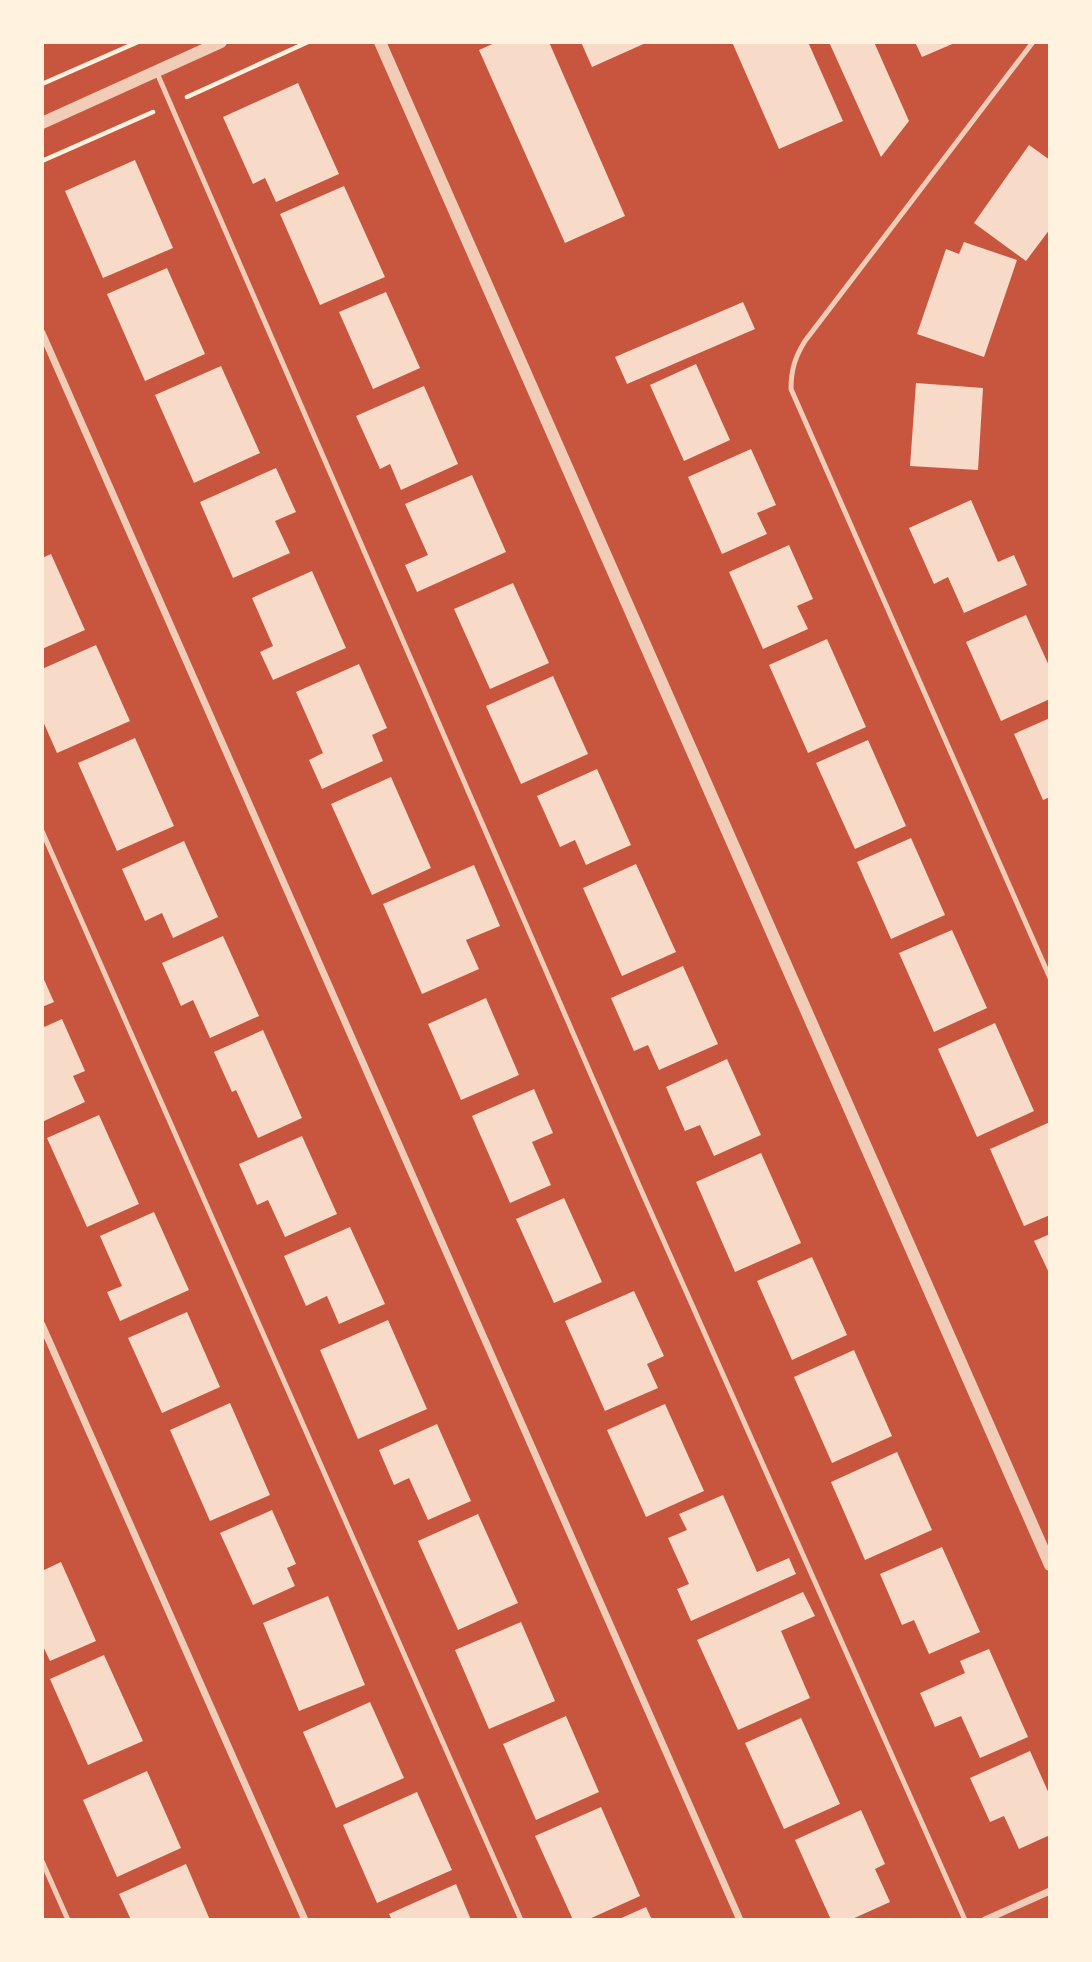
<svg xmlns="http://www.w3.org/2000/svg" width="1092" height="1962" font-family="'Fira Sans Condensed',sans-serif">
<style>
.building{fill:#f7dbc8}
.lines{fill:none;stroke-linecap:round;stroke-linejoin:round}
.path{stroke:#fff3e0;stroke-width:4.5}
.service{stroke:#f1ccb7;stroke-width:5}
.minor{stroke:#f1ccb7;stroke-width:7}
.tertiary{stroke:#f1ccb7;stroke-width:12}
</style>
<rect width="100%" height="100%" fill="#c8553d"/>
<!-- building -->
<path class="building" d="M 497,42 L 549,42 L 625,216 L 565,243 L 479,50 Z
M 581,42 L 648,42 L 592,67 Z
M 732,42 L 808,42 L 843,121 L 779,149 Z
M 829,42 L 874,42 L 909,121 L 881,157 Z
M 915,42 L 957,42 L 922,57 Z
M 298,83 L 339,174 L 276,202 L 265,178 L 253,184 L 223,117 Z
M 1029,145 L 1050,160 L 1050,229 L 1026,261 L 974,223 Z
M 135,160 L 173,248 L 103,278 L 65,191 Z
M 344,186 L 385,277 L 320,305 L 280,214 Z
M 964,242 L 1017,260 L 984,357 L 917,334 L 946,249 L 959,254 Z
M 167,268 L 205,354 L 145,381 L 107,294 Z
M 386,292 L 420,368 L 373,389 L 339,312 Z
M 743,302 L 755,329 L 627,384 L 615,357 Z
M 696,364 L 730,440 L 684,461 L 650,385 Z
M 221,366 L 260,453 L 194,483 L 155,395 Z
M 916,383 L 983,388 L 978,470 L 910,466 Z
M 424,386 L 458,464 L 401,490 L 390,464 L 380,469 L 356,416 Z
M 751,449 L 776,505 L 757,513 L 767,534 L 722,554 L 688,477 Z
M 276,468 L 296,512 L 275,521 L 290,553 L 233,578 L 200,502 Z
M 472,475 L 506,552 L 417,592 L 405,565 L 428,555 L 405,504 Z
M 971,500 L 998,562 L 1014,555 L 1027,585 L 964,613 L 948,577 L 934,584 L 909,528 Z
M 789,545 L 813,599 L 797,606 L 808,629 L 763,649 L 729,572 Z
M 51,554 L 85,630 L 42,649 L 42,558 Z
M 312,571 L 346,648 L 273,680 L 260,652 L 273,646 L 252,598 Z
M 513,583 L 549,663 L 490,689 L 454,609 Z
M 1026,615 L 1050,668 L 1050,699 L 1001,721 L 966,642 Z
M 827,639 L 866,727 L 808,753 L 769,665 Z
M 96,645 L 130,721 L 57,753 L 42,719 L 42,669 Z
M 359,664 L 387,728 L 372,735 L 383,761 L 322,789 L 309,760 L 323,753 L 296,692 Z
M 553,676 L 588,754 L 521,784 L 486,706 Z
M 1050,718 L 1050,797 L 1043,800 L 1014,734 Z
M 135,738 L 174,826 L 117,851 L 78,763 Z
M 868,740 L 906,826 L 855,849 L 816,763 Z
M 597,769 L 631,845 L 586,865 L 575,840 L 560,847 L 537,796 Z
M 391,777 L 431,868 L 372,895 L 331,804 Z
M 911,838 L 945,915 L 891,939 L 857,862 Z
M 184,841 L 218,917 L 173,938 L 162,913 L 145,921 L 122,869 Z
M 636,864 L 676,952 L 622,976 L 583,888 Z
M 474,865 L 500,926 L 466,940 L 479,969 L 422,994 L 383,904 Z
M 952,930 L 987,1008 L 934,1032 L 899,953 Z
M 223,936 L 259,1016 L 210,1038 L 193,1000 L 181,1006 L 162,963 Z
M 683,966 L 718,1044 L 659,1070 L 648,1045 L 634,1051 L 611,998 Z
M 42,975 L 54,1002 L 42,1007 Z
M 486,998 L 519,1075 L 461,1100 L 428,1024 Z
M 62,1019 L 85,1071 L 73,1076 L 85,1102 L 42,1122 L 42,1028 Z
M 995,1023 L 1034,1111 L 977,1137 L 938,1049 Z
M 263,1030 L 302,1118 L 258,1138 L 236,1090 L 232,1092 L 214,1052 Z
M 727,1059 L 761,1135 L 714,1156 L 700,1125 L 685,1131 L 666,1087 Z
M 534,1089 L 553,1133 L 532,1142 L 551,1185 L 510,1203 L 472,1116 Z
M 99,1115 L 139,1204 L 87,1227 L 47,1138 Z
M 1050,1122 L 1050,1215 L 1024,1226 L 990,1149 Z
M 302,1136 L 337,1214 L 285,1237 L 268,1200 L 257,1205 L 239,1164 Z
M 761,1153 L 801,1243 L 735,1272 L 696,1182 Z
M 564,1198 L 602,1282 L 554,1303 L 516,1219 Z
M 154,1212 L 189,1290 L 120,1321 L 107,1292 L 122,1286 L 100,1236 Z
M 350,1227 L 385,1304 L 339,1324 L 327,1296 L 306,1306 L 284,1256 Z
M 1050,1234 L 1050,1275 L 1034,1241 Z
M 812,1257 L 847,1335 L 792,1360 L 757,1281 Z
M 634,1291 L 664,1356 L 647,1364 L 658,1388 L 605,1411 L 565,1321 Z
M 187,1312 L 220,1387 L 162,1413 L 128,1338 Z
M 388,1320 L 427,1409 L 358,1439 L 320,1350 Z
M 854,1350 L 892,1436 L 832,1463 L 794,1377 Z
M 230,1403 L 270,1495 L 210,1521 L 170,1430 Z
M 665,1404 L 704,1491 L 646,1517 L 607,1430 Z
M 437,1424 L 471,1501 L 428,1520 L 409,1478 L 394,1485 L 379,1450 Z
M 897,1452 L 932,1530 L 865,1560 L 831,1482 Z
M 723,1495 L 757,1572 L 789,1558 L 796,1574 L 691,1621 L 677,1589 L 689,1584 L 668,1538 L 687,1530 L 679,1514 Z
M 272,1510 L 296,1564 L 287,1568 L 295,1586 L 253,1605 L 220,1533 Z
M 478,1514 L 518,1603 L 458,1630 L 418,1541 Z
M 942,1547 L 980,1632 L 929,1654 L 914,1620 L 902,1625 L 880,1574 Z
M 61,1562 L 96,1641 L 50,1661 L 42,1644 L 42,1571 Z
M 803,1592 L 815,1616 L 781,1631 L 810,1698 L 738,1730 L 697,1640 Z
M 328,1596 L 365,1685 L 299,1711 L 263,1623 Z
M 521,1622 L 555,1701 L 489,1729 L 455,1650 Z
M 989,1649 L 1028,1737 L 980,1758 L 961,1716 L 935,1727 L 920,1693 L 965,1673 L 960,1661 Z
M 104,1655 L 143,1741 L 88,1765 L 50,1679 Z
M 370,1702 L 404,1778 L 336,1808 L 303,1732 Z
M 566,1716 L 599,1792 L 536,1820 L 503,1744 Z
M 801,1718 L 840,1804 L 784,1829 L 745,1743 Z
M 1030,1751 L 1050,1796 L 1050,1835 L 1019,1849 L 1004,1816 L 990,1822 L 970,1778 Z
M 147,1771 L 181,1848 L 117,1877 L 83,1800 Z
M 417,1792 L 452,1870 L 377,1903 L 343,1825 Z
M 601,1807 L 640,1896 L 587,1920 L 573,1920 L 535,1836 Z
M 861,1810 L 885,1864 L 875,1869 L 890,1902 L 850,1920 L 831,1920 L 795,1840 Z
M 186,1864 L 210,1920 L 131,1920 L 119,1894 Z
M 456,1884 L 471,1920 L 392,1920 L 389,1914 Z
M 646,1907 L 652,1920 L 617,1920 Z"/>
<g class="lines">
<!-- path -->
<path class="path" d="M 42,84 L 138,42
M 187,97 L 308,42
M 42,161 L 153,112"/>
<!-- service -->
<path class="service" d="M 1033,42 L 805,341 C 795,357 791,370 791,389 L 1050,978
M 157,73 L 638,1183 L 965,1920
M 42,831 L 521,1920
M 42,1861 L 68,1920"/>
<!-- minor -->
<path class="minor" d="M 42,333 L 740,1920
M 42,1325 L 305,1920
M 985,1920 L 1050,1891"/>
<!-- tertiary -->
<path class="tertiary" d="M 380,42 L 1050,1565
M 42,123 L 221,42"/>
</g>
<!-- border -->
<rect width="1092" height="1962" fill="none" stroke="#fff3e0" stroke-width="88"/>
</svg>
